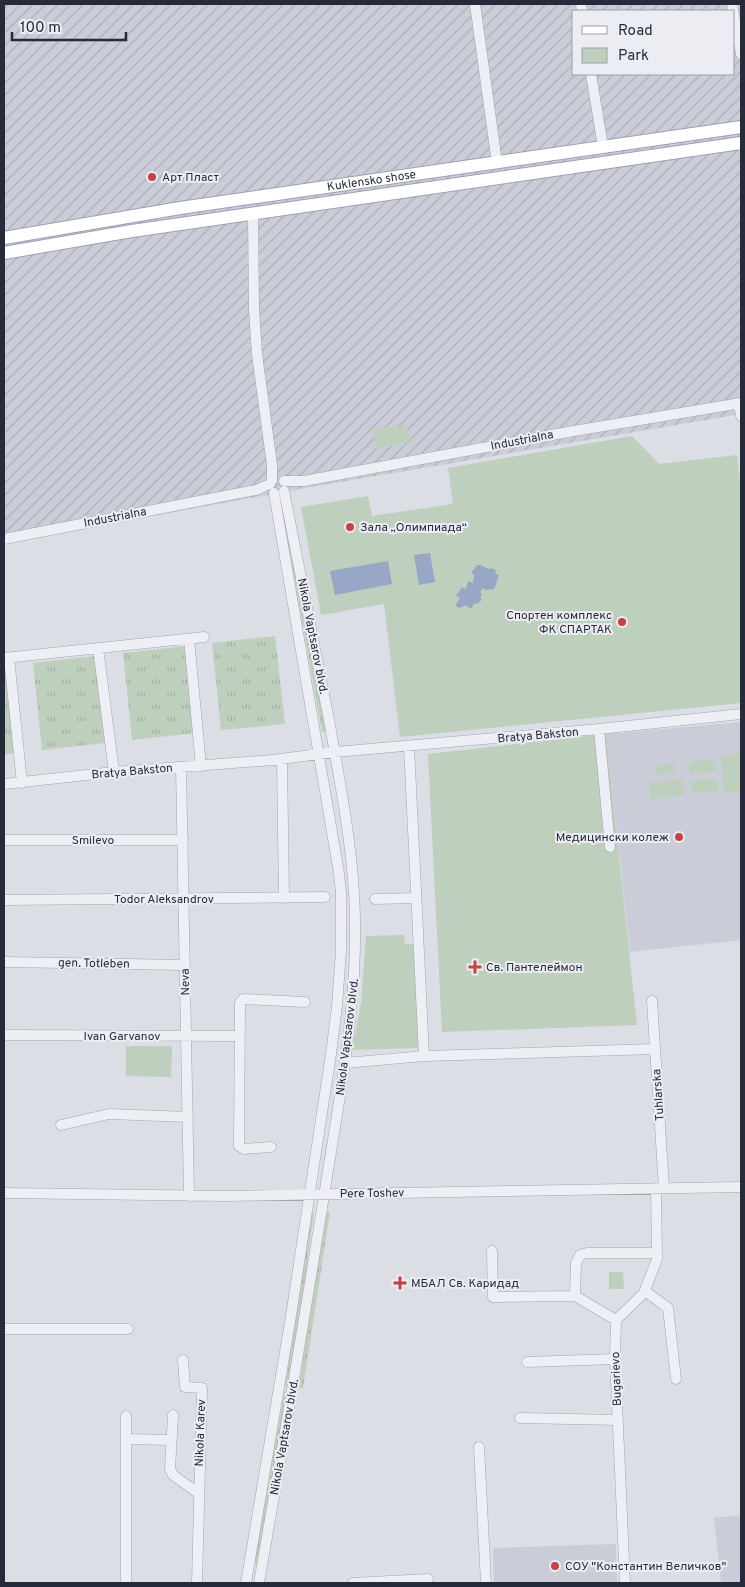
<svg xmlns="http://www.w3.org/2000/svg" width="745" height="1587" font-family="Overpass,sans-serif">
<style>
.built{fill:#cacdd7}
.industrial{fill:url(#industrial-furrows);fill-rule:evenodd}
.grass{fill:url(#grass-tufts)}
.park{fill:#bfcfbd}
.water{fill:#97a7c5}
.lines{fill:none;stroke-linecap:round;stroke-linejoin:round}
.minor-casing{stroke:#a1a5af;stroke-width:11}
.major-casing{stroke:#9ba1b1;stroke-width:14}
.minor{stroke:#eeeff4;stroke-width:10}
.major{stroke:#fff;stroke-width:12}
.poi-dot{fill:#c94143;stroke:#ebedf3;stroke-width:2}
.labels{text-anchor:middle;stroke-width:4;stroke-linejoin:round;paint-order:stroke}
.poi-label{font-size:12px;fill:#262b3b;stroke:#ebedf3;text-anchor:start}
.street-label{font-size:12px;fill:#262b3b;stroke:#ebedf3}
</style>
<defs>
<pattern id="industrial-furrows" width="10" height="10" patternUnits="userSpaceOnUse" patternTransform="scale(1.25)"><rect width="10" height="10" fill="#cacdd7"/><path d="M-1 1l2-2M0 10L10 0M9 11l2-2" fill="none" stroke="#adb0b9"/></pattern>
<pattern id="grass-tufts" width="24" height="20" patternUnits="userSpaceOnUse" patternTransform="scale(1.25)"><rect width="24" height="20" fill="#bfcfbd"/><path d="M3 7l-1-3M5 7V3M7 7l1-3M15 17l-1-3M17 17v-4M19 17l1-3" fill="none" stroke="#a4b2a3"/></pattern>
</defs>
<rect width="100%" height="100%" fill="#dbdee5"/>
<!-- built -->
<path class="built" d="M 741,722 L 741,940 L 630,952 L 606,734 Z
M 741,1515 L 741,1583 L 721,1583 L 714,1518 Z
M 616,1544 L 617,1583 L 494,1583 L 493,1548 Z"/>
<!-- industrial -->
<path class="industrial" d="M 4,4 L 741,4 L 741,414 L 311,487 L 4,543 ZM 574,11 L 734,11 L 734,74 L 574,74 Z"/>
<!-- grass -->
<path class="grass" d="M 283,515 L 288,515 L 327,731 L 322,732 Z
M 275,636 L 285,724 L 221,730 L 212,643 Z
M 186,646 L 195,733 L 132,740 L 123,653 Z
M 96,656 L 105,743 L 42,750 L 33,663 Z
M 4,666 L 7,666 L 16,753 L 4,754 Z
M 324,1212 L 330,1212 L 303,1388 L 299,1388 Z
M 312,1213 L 314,1213 L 308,1256 L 307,1282 L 290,1386 L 285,1386 Z
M 284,1392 L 290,1392 L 259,1563 L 255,1564 L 254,1563 Z"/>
<!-- park -->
<path class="park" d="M 406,425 L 411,442 L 376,448 L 373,429 Z
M 632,436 L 659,464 L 737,455 L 741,490 L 741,703 L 400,737 L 384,604 L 321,615 L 301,507 L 368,496 L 372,516 L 453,504 L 448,468 Z
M 606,734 L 637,1025 L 442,1032 L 428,754 Z
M 741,754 L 741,792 L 724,793 L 721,756 Z
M 715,759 L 716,771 L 690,774 L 689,762 Z
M 675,763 L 676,773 L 656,775 L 655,766 Z
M 682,779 L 684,795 L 651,799 L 649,783 Z
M 717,779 L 718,791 L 692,793 L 691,781 Z
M 404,935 L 405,944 L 415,944 L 418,1048 L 352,1050 L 361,1003 L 366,936 Z
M 126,1046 L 172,1046 L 171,1077 L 126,1076 Z
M 609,1272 L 623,1272 L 624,1289 L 609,1289 Z"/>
<!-- water -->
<path class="water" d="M 430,553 L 435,582 L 419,585 L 414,555 Z
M 388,561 L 392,584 L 335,595 L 330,571 Z
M 477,565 L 481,565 L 488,569 L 492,568 L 496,570 L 495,573 L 499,576 C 496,580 497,584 494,589 L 486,590 L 483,588 L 480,592 L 482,594 L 480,597 L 482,599 L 479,603 L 474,604 L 471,609 L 466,605 L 460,608 L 455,606 L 460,598 L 456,596 L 462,587 L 466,589 L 468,581 L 473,583 L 474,575 L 471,573 Z"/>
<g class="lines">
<defs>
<path id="minor" d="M 475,4 L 497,163
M 581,4 L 582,11
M 732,4 L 741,54
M 591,74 L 603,147
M 253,213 L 254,310 L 257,354 L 272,465 L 272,480
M 739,404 L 741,416
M 284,481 L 304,481 L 568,432 L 741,403
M 4,539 L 256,490 L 270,484
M 189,639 L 201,766
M 98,648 L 114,772
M 4,658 L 204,637
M 9,658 L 22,783
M 599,729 L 610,847
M 409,746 L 424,1056
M 282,759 L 284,898
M 181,767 L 189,1196
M 4,784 L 114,772 L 273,760 L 335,752 L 599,729 L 741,714
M 4,840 L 183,840
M 375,899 L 416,898
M 4,900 L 325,897
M 4,962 L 185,965
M 652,1001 L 664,1188
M 4,1035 L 239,1036
M 345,1063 L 424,1056 L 655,1049
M 61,1125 L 109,1114 L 188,1117
M 271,1147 L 244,1149 L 239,1146 L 240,1003 L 243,999 L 305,1002
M 4,1193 L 226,1196 L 741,1187
M 492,1251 L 493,1297 L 575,1296 L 616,1320
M 645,1291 L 668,1308 L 676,1379
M 575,1296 L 576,1263 L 580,1255 L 587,1253 L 657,1253
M 4,1329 L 128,1329
M 183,1360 L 185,1387 L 202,1388 L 197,1583
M 527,1362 L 615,1359
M 173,1415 L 170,1469 L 173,1475 L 198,1493
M 126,1416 L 126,1583
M 520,1418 L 618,1420
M 126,1439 L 171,1440
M 479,1447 L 486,1583
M 246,1583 L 290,1322 L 331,1054 L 337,1006 L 341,951 L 341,893 L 339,873 L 274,493
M 259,1583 C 282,1450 305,1317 326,1183 C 340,1095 357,1007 355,918 C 354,853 341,789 330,725 C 315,647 300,569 284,491
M 353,1583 L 428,1579
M 625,1583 L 615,1359 L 616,1320 L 644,1293 L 657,1259 L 656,1188"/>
<g id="major">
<path id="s1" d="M 4,238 L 180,208 L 741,127"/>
<path d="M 4,253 L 132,231 L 741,143"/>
</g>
</defs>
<!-- minor casing -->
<use href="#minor" class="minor-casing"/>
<!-- major casing -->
<use href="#major" class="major-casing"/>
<!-- minor -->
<use href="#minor" class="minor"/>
<!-- major -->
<use href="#major" class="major"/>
</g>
<!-- markers -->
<g class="poi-dot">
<circle cx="152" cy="177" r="5"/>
<circle cx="350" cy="527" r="5"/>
<circle cx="622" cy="622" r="5"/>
<circle cx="679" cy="837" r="5"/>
<path d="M472.5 959.5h5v5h5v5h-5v5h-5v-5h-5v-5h5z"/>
<path d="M397.5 1275.5h5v5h5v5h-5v5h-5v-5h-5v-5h5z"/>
<circle cx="555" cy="1566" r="5"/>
</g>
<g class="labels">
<!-- poi labels -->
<g class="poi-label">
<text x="162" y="181">Арт Пласт</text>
<text x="360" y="531">Зала „Олимпиада“</text>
<text x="612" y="619" text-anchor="end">Спортен комплекс<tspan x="612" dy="14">ФК СПАРТАК</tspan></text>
<text x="669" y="841" text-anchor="end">Медицински колеж</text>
<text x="486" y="971">Св. Пантелеймон</text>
<text x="411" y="1287">МБАЛ Св. Каридад</text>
<text x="565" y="1570">СОУ "Константин Величков"</text>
</g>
<!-- street labels -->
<g class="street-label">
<text dy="4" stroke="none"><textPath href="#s1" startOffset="372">Kuklensko shose</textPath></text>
<text transform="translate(522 440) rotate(-11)" y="4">Industrialna</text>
<text transform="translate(115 517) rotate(-11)" y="4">Industrialna</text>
<text transform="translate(313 636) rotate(79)" y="4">Nikola Vaptsarov blvd.</text>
<text transform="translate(538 735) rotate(-5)" y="4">Bratya Bakston</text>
<text transform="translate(132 771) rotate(-5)" y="4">Bratya Bakston</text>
<text x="93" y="844">Smilevo</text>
<text x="164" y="903">Todor Aleksandrov</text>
<text transform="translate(94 963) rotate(1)" y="4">gen. Totleben</text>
<text transform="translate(185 982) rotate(-91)" y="4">Neva</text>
<text x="122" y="1040">Ivan Garvanov</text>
<text transform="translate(347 1037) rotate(-83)" y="4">Nikola Vaptsarov blvd.</text>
<text transform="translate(658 1095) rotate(-94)" y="4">Tuhlarska</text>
<text transform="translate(372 1193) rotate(-1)" y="4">Pere Toshev</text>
<text transform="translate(616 1379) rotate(-92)" y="4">Bugarievo</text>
<text transform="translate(200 1433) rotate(-88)" y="4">Nikola Karev</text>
<text transform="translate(284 1437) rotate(-80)" y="4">Nikola Vaptsarov blvd.</text>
</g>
</g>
<!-- border -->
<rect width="745" height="1587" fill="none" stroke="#262b3b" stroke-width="10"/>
<!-- legend -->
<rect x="572" y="10" width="162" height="65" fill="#ebedf3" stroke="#9c9fa9"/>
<rect x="582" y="26" width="25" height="8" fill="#ffffff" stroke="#9c9fa9"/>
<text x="618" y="35" font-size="15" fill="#262b3b">Road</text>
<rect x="582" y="48" width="25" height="15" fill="#bfcfbd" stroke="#9c9fa9"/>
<text x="618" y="60" font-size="15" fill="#262b3b">Park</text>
<!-- scale -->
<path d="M12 32v8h114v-8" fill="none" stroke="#262b3b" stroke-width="2.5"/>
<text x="20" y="32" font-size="15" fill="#262b3b" stroke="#ebedf3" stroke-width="4" paint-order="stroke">100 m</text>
</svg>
